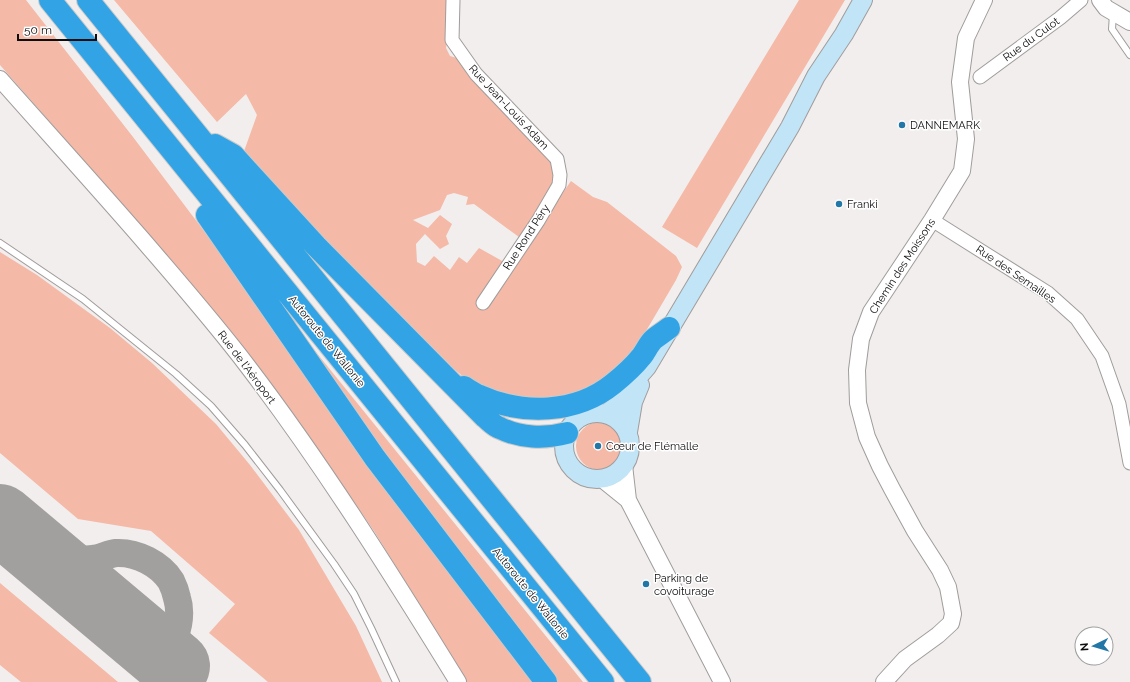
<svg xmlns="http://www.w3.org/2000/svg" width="1130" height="682" font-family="Raleway,sans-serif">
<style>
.green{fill:#f4b9a7}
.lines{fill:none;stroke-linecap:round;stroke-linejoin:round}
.taxiway{stroke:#a2a09e;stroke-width:28}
.runway{stroke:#a2a09e;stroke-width:70}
.service-casing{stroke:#a09c9b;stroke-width:8}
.minor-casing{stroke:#a09c9b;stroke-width:15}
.tertiary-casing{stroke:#a09c9b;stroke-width:18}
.secondary-casing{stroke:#a09c9b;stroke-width:20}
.motorway-casing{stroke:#cacaca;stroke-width:24}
.service{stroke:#fff;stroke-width:6}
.minor{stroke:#fff;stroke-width:13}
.tertiary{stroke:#fff;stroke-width:16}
.secondary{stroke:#c2e4f7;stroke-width:18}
.motorway{stroke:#32a4e5;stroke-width:22}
.poi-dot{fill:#2377a7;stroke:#fff;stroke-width:1.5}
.labels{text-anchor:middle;stroke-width:3;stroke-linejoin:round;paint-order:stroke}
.street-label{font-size:11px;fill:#0f0e0e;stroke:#fff}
.poi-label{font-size:11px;fill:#0f0e0e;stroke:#fff;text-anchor:start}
</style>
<rect width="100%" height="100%" fill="#f2eeed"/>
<!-- green -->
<path class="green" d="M 0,0 L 26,0 L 133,137 L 210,239 L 536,682 L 467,682 L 374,531 L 285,402 L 258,366 L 179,269 L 0,65 Z
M 114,0 L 447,0 L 449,31 L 446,48 L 450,56 L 460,59 L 553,161 L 555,182 L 519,237 L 474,204 L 466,205 L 468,197 L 454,193 L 447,195 L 440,210 L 413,220 L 428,228 L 440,215 L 452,224 L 446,236 L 449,244 L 440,249 L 425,234 L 416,244 L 417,262 L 425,266 L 434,256 L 450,270 L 459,257 L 467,263 L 479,248 L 504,262 L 493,293 L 571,181 L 593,197 L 607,202 L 676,256 L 682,267 L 676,280 L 649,326 L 622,369 L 599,390 L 540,405 L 471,383 L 454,369 L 393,309 L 329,245 L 243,154 L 257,115 L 246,94 L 217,122 Z
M 799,0 L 845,0 L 697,248 L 662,227 Z
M 0,252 L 37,275 L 110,328 L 152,363 L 216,424 L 250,465 L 299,530 L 356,626 L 382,682 L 268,682 L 209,633 L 235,604 L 151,531 L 78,519 L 0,453 Z
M 260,283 L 583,682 L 550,682 Z
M576 446a24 24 0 1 1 48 0a24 24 0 1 1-48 0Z
M 0,583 L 118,682 L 21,682 L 0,665 Z"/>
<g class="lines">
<!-- taxiway -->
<path class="taxiway" d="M 19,535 C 34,544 49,556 65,558 C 74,560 85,560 93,559 C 101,558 108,554 116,553 C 137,552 160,564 171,581 C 174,587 176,593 177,598 C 182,614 178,635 168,648 C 159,659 149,660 136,656 L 59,590 L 48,575 L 39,555 L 27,542"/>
<!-- runway -->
<path class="runway" d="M 0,519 L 175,666"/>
<defs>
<path id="service" d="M 1113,14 L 1112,29 L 1130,55
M 0,243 L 83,299 L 176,374 L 211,406 L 245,445 L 280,490 L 334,564 L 354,594 L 371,628 L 396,682"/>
<path id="minor" d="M 453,0 L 452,40 L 476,74 L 557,159 L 560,175 L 559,185 L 538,221 L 483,303
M 980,77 L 1060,18 L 1081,0
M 932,220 L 1048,293 L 1077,319 L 1102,356 L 1119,404 L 1130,463"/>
<path id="tertiary" d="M 1100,0 L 1106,8 L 1130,22
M 0,79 C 47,132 95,185 142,239 C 178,281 215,323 249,368 C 325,468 392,575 458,682
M 624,465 L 628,500 L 722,682
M 602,479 L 628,500
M 884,682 L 905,659 L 938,635 L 951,623 L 953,614 L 948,587 L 940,570 L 915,531 L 892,489 L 880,466 L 867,437 L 858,403 L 857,370 L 861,339 L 871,312 L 932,220 L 962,171 L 966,139 L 960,82 L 966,38 L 984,0"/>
<path id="secondary" d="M564 446a33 33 0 1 1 66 0a33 33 0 1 1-66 0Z
M 606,414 L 620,403 L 632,384 L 647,367 L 790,127 L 816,76 L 844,34 L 863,0
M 628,432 L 633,402 L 640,385"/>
<path id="motorway" d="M 50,0 L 603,682
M 88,0 L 640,682
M 215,145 L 233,155 L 316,246 L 485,417 C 490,421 494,426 500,428 C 520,438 545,439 567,433
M 207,215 L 375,458 L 546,682
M 464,387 C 469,390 474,394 480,396 C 522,415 576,414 613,384 C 623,376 634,366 642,356 C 646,351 649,343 654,339 C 659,335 664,332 669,328"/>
</defs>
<!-- service casing -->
<use href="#service" class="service-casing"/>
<!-- minor casing -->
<use href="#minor" class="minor-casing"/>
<!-- tertiary casing -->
<use href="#tertiary" class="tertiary-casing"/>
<!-- secondary casing -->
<use href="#secondary" class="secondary-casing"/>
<!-- motorway casing -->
<use href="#motorway" class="motorway-casing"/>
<!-- service -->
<use href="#service" class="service"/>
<!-- minor -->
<use href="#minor" class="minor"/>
<!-- tertiary -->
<use href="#tertiary" class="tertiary"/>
<!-- secondary -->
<use href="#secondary" class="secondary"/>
<!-- motorway -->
<use href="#motorway" class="motorway"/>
</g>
<!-- markers -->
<g class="poi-dot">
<circle cx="902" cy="125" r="4"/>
<circle cx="839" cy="204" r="4"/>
<circle cx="598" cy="446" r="4"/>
<circle cx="646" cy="584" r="4"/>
</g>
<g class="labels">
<!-- street labels -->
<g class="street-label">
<text transform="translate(1031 39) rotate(-36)" y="4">Rue du Culot</text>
<text transform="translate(509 107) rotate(47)" y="4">Rue Jean-Louis Adam</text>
<text transform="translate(526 237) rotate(-57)" y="4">Rue Rond Péry</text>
<text transform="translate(902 266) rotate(-57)" y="4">Chemin des Moissons</text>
<text transform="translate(1016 274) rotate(34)" y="4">Rue des Semailles</text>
<text transform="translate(327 341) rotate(51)" y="4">Autoroute de Wallonie</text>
<text transform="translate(247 367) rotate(53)" y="4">Rue de l'Aéroport</text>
<text transform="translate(531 593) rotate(51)" y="4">Autoroute de Wallonie</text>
</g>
<!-- poi labels -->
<g class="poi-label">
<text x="910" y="129">DANNEMARK</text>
<text x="847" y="208">Franki</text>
<text x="606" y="450">Cœur de Flémalle</text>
<text x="654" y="582">Parking de<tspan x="654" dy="13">covoiturage</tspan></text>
</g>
</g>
<!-- north arrow -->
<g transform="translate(1094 646) rotate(265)"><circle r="19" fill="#ffffff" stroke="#9f9f9f"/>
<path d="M0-3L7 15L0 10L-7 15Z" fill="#2377a7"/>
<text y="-6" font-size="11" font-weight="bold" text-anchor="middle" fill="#0f0e0e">N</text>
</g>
<!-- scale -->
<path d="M18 34v6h78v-6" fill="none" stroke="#0f0e0e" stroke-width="2"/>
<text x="24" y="34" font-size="12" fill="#0f0e0e" stroke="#ffffff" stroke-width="3" paint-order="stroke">50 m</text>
</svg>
